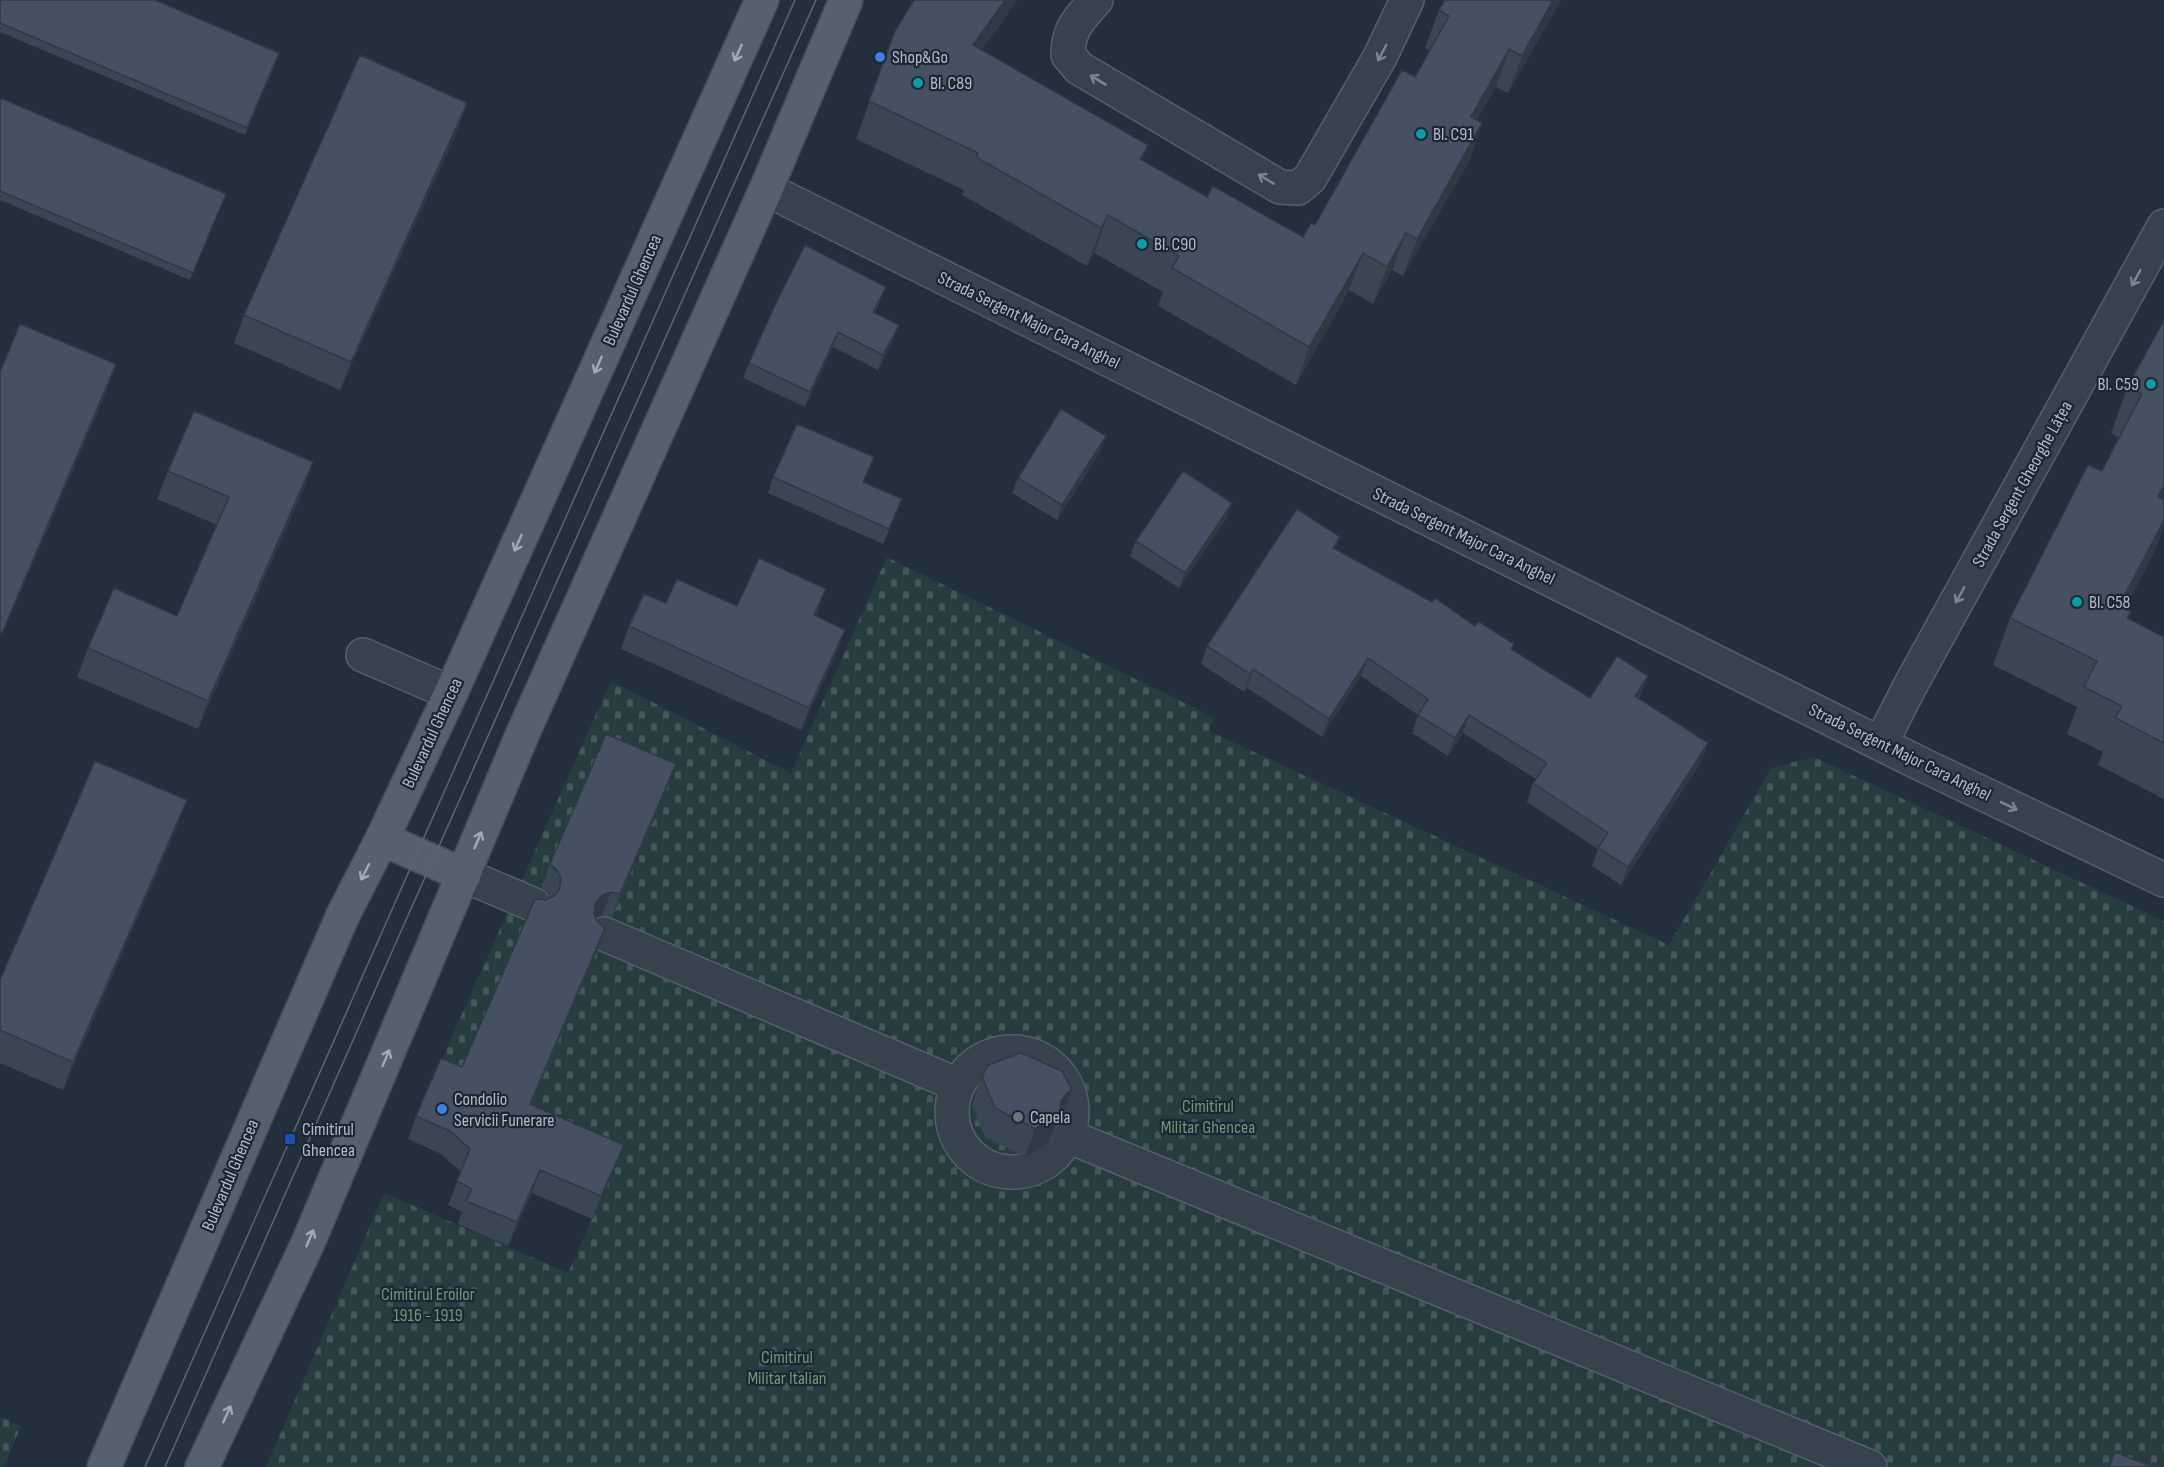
<svg xmlns="http://www.w3.org/2000/svg" width="2164" height="1467" font-family="'Sofia Sans Condensed',sans-serif">
<style>
.cemetery{fill:url(#cemetery-stones)}
.lines{fill:none;stroke-linecap:round;stroke-linejoin:round}
.minor-casing{stroke:#565f6c;stroke-width:36}
.major-casing{stroke:#414a57;stroke-width:36}
.minor{stroke:#38414e;stroke-width:33}
.major{stroke:#56606e;stroke-width:33}
.tram{stroke:#5a6575;stroke-width:1.5}
.wall{fill:#3b4654}
.shaded-wall{fill:#303945}
.building{fill:#455162;stroke:#303945;stroke-width:1.5}
.oneway{stroke:#a1aab7}
.oneway2{stroke:#7c8592}
.shop-dot{fill:#3f7fe0;stroke:#1d2633;stroke-width:2}
.culture-dot{fill:#0f9aa8;stroke:#1d2633;stroke-width:2}
.worship-dot{fill:#6b7280;stroke:#1d2633;stroke-width:2}
.transit-dot{fill:#1a4fb4;stroke:#1d2633;stroke-width:2}
.labels{text-anchor:middle;stroke-width:4.5;stroke-linejoin:round;paint-order:stroke}
.poi-label{font-size:18px;fill:#b4bcc9;stroke:#1d2633;text-anchor:start}
.street-label{font-size:18px;fill:#b4bcc9;stroke:#1d2633}
.park-label{font-size:18px;fill:#6b9a76;stroke:#1d2633}
</style>
<defs>
<pattern id="cemetery-stones" width="16" height="16" patternUnits="userSpaceOnUse" patternTransform="scale(1.5)"><rect width="16" height="16" fill="#263c3f"/><path d="M2 7V4a2 2 0 0 1 4 0v3zM10 15v-3a2 2 0 0 1 4 0v3z" fill="#435659"/></pattern>
</defs>
<rect width="100%" height="100%" fill="#242f3e"/>
<!-- cemetery -->
<path class="cemetery" d="M 887,557 L 1215,718 L 1209,731 L 1669,945 L 1771,768 L 1814,757 L 2164,921 L 2164,1467 L 266,1467 L 384,1193 L 568,1273 L 618,1161 L 432,1081 L 611,681 L 791,773 Z
M 0,1417 L 21,1426 L 4,1467 L 0,1467 Z"/>
<g class="lines">
<defs>
<path id="minor" d="M 1096,0 C 1079,19 1068,29 1068,55 L 1079,68 L 1280,187 L 1298,188 L 1310,178 L 1380,57 L 1407,0
M 766,189 L 1925,766 L 2164,880
M 363,655 L 451,693
M 1881,743 L 1910,686 L 2164,226
M 464,875 L 534,905
M 604,934 L 958,1085
M952 1112a60 60 0 1 1 120 0a60 60 0 1 1-120 0Z
M 1068,1136 L 1870,1467"/>
<path id="major" d="M 382,839 L 464,875
M 104,1467 L 343,915 L 382,839 L 451,693 L 762,0
M 202,1467 L 307,1245 L 523,733 L 766,189 L 846,0"/>
</defs>
<!-- minor casing -->
<use href="#minor" class="minor-casing"/>
<!-- major casing -->
<use href="#major" class="major-casing"/>
<!-- minor -->
<use href="#minor" class="minor"/>
<!-- major -->
<use href="#major" class="major"/>
<!-- tram -->
<path class="tram" d="M 145,1467 L 795,0
M 165,1467 L 398,938 L 816,0"/>
</g>
<!-- wall -->
<path class="wall" d="M 0,0 L 277,60 L 245,135 L 0,32 Z
M 914,0 L 1017,0 L 982,50 L 1142,160 L 1207,197 L 1303,237 L 1315,225 L 1415,77 L 1430,51 L 1425,48 L 1439,10 L 1445,0 L 1561,0 L 1508,93 L 1496,87 L 1477,120 L 1482,123 L 1469,161 L 1403,276 L 1392,270 L 1373,304 L 1349,290 L 1296,385 L 1158,306 L 1163,292 L 1094,253 L 1087,266 L 962,195 L 964,190 L 856,139 L 895,31 Z
M 0,98 L 226,194 L 190,280 L 0,200 Z
M 467,103 L 457,132 L 340,390 L 234,343 L 244,315 Z
M 886,287 L 880,302 L 875,313 L 893,341 L 878,370 L 833,347 L 805,407 L 743,378 L 749,363 Z
M 2164,320 L 2164,526 L 2155,551 L 2125,609 L 2128,619 L 2164,637 L 2164,799 L 2098,765 L 2103,752 L 2067,734 L 2077,707 L 1993,665 L 2010,618 L 2102,471 L 2119,438 L 2111,433 L 2128,386 Z
M 1106,436 L 1100,452 L 1057,520 L 1012,493 L 1018,478 Z
M 313,462 L 303,491 L 198,729 L 77,677 L 88,648 L 177,616 L 217,525 L 157,499 L 168,471 Z
M 868,473 L 864,482 L 902,499 L 896,514 L 883,544 L 768,493 L 773,477 Z
M 1227,518 L 1179,588 L 1130,556 L 1136,541 Z
M 1336,549 L 1475,626 L 1590,698 L 1641,694 L 1639,698 L 1702,761 L 1621,885 L 1592,866 L 1598,849 L 1527,802 L 1533,783 L 1536,779 L 1463,733 L 1448,756 L 1412,733 L 1418,715 L 1361,676 L 1322,737 L 1247,688 L 1244,692 L 1201,664 L 1207,646 Z
M 826,589 L 816,616 L 845,630 L 837,652 L 801,730 L 621,649 L 629,626 L 666,603 L 737,606 Z
M 668,787 L 612,917 L 602,915 L 596,918 L 597,951 L 531,1105 L 624,1145 L 615,1168 L 592,1219 L 532,1193 L 508,1246 L 458,1224 L 462,1212 L 448,1205 L 461,1172 L 441,1154 L 408,1139 L 416,1116 L 462,1067 L 545,900 L 551,898 L 549,893 L 541,888 L 550,864 Z
M 176,829 L 63,1090 L 0,1063 L 0,980 Z
M 982,1077 L 1072,1090 L 1052,1144 L 1049,1142 L 1025,1157 L 985,1137 L 972,1105 Z"/>
<!-- shaded-wall -->
<path class="shaded-wall" d="M 1005,0 L 1017,0 L 959,83 L 973,45 Z
M 1553,0 L 1561,0 L 1508,93 L 1522,56 Z
M 1509,49 L 1496,87 L 1457,154 L 1471,117 Z
M 467,103 L 457,132 L 340,390 L 351,362 Z
M 1482,123 L 1469,161 L 1403,276 L 1417,239 Z
M 1148,145 L 1134,183 L 1140,159 Z
M 1108,215 L 1094,253 L 1087,266 L 1101,228 Z
M 1406,233 L 1392,270 L 1373,304 L 1387,267 Z
M 1363,253 L 1349,290 L 1296,385 L 1309,347 Z
M 886,287 L 880,302 L 868,327 L 873,312 Z
M 899,325 L 893,341 L 878,370 L 883,355 Z
M 838,332 L 833,347 L 805,407 L 810,392 Z
M 116,364 L 106,393 L 0,641 L 2,633 Z
M 1106,436 L 1100,452 L 1057,520 L 1062,505 Z
M 313,462 L 303,491 L 198,729 L 208,701 Z
M 2164,485 L 2164,500 L 2141,544 L 2158,497 Z
M 1232,503 L 1227,518 L 1179,588 L 1185,573 Z
M 2164,520 L 2164,526 L 2155,551 L 2102,653 L 2119,606 Z
M 1340,537 L 1333,555 L 1333,548 Z
M 826,589 L 818,611 L 806,638 L 814,615 Z
M 845,630 L 837,652 L 801,730 L 809,708 Z
M 1368,658 L 1361,676 L 1322,737 L 1329,719 Z
M 1253,669 L 1247,688 L 1244,692 L 1250,674 Z
M 1648,676 L 1641,694 L 1628,714 L 1635,696 Z
M 1469,715 L 1463,733 L 1448,756 L 1455,738 Z
M 1708,743 L 1702,761 L 1621,885 L 1628,867 Z
M 676,764 L 668,787 L 612,917 L 620,894 Z
M 187,800 L 176,829 L 63,1090 L 73,1062 Z
M 611,892 L 602,915 L 593,919 L 595,904 L 602,895 Z
M 605,928 L 597,951 L 521,1127 L 530,1104 Z
M 1072,1090 L 1061,1119 L 1060,1119 L 1062,1115 L 1059,1114 L 1049,1142 L 1025,1157 L 1035,1129 L 1061,1101 L 1067,1093 Z
M 624,1145 L 615,1168 L 592,1219 L 601,1196 Z
M 540,1170 L 532,1193 L 508,1246 L 517,1222 Z"/>
<!-- building -->
<path class="building" d="M 0,0 L 155,0 L 279,53 L 247,128 L 0,23 Z
M 914,0 L 1005,0 L 973,45 L 1148,145 L 1140,159 L 1207,197 L 1213,186 L 1303,237 L 1311,223 L 1315,225 L 1402,70 L 1415,77 L 1449,16 L 1439,10 L 1445,0 L 1553,0 L 1522,56 L 1509,49 L 1471,117 L 1482,123 L 1417,239 L 1406,233 L 1387,267 L 1363,253 L 1309,347 L 1172,268 L 1179,256 L 1108,215 L 1101,228 L 976,157 L 978,153 L 869,101 L 895,31 Z
M 360,55 L 467,103 L 351,362 L 244,315 Z
M 0,98 L 226,194 L 193,273 L 0,191 Z
M 805,245 L 886,287 L 873,312 L 899,325 L 883,355 L 838,332 L 810,392 L 749,363 L 777,301 Z
M 2164,320 L 2164,485 L 2158,497 L 2164,500 L 2164,520 L 2119,606 L 2131,612 L 2127,618 L 2164,637 L 2164,743 L 2115,718 L 2122,706 L 2084,687 L 2097,661 L 2010,618 L 2088,465 L 2102,471 L 2123,430 L 2142,394 L 2128,386 Z
M 20,324 L 116,364 L 2,633 L 0,632 L 0,372 Z
M 1061,409 L 1106,436 L 1062,505 L 1018,478 Z
M 194,411 L 313,462 L 208,701 L 88,648 L 114,588 L 177,616 L 229,497 L 168,471 Z
M 797,424 L 874,457 L 863,482 L 902,499 L 889,529 L 773,477 Z
M 1183,471 L 1232,503 L 1185,573 L 1136,541 Z
M 1297,509 L 1340,537 L 1333,548 L 1432,602 L 1435,598 L 1475,626 L 1478,621 L 1514,644 L 1511,649 L 1590,698 L 1617,656 L 1648,676 L 1635,696 L 1708,743 L 1628,867 L 1598,848 L 1608,833 L 1533,783 L 1547,763 L 1469,715 L 1455,738 L 1418,715 L 1428,699 L 1368,658 L 1329,719 L 1253,669 L 1250,674 L 1207,646 Z
M 759,558 L 826,589 L 814,615 L 845,630 L 809,708 L 629,626 L 644,594 L 666,603 L 677,579 L 737,606 Z
M 606,734 L 676,764 L 620,894 L 611,892 L 602,895 L 595,904 L 594,914 L 597,921 L 605,928 L 530,1104 L 624,1145 L 601,1196 L 540,1170 L 517,1222 L 466,1201 L 472,1189 L 457,1181 L 470,1149 L 450,1131 L 416,1116 L 441,1058 L 462,1067 L 535,899 L 545,900 L 554,896 L 559,890 L 561,879 L 557,870 L 550,864 Z
M 95,761 L 187,800 L 73,1062 L 0,1030 L 0,980 Z
M 1021,1053 L 1062,1071 L 1072,1090 L 1067,1093 L 1061,1101 L 1060,1109 L 1062,1115 L 1059,1114 L 1035,1129 L 995,1108 L 982,1077 L 988,1065 Z
M 2115,1452 L 2153,1467 L 2109,1467 Z"/>
<!-- one-way arrows -->
<defs><path id="oneway-shaft" d="M-6 0H5M1.5-3L5.5 0L1.5 3" fill="none" stroke-width="1.6" stroke-linecap="round" stroke-linejoin="round" transform="scale(1.5)"/></defs>
<g class="oneway">
<use href="#oneway-shaft" transform="translate(738 53) rotate(114)"/>
<use href="#oneway-shaft" transform="translate(598 365) rotate(114)"/>
<use href="#oneway-shaft" transform="translate(518 543) rotate(114)"/>
<use href="#oneway-shaft" transform="translate(478 840) rotate(-67)"/>
<use href="#oneway-shaft" transform="translate(365 872) rotate(117)"/>
<use href="#oneway-shaft" transform="translate(386 1058) rotate(-67)"/>
<use href="#oneway-shaft" transform="translate(310 1238) rotate(-67)"/>
<use href="#oneway-shaft" transform="translate(227 1414) rotate(-65)"/>
</g>
<g class="oneway2">
<use href="#oneway-shaft" transform="translate(1382 53) rotate(118)"/>
<use href="#oneway-shaft" transform="translate(1098 80) rotate(-149)"/>
<use href="#oneway-shaft" transform="translate(1266 179) rotate(-149)"/>
<use href="#oneway-shaft" transform="translate(2136 278) rotate(119)"/>
<use href="#oneway-shaft" transform="translate(1960 595) rotate(119)"/>
<use href="#oneway-shaft" transform="translate(2009 806) rotate(25)"/>
</g>
<!-- markers -->
<g class="shop-dot">
<circle cx="880" cy="57" r="6"/>
<circle cx="442" cy="1109" r="6"/>
</g>
<g class="culture-dot">
<circle cx="918" cy="83" r="6"/>
<circle cx="1421" cy="134" r="6"/>
<circle cx="1142" cy="244" r="6"/>
<circle cx="2151" cy="384" r="6"/>
<circle cx="2077" cy="602" r="6"/>
</g>
<circle class="worship-dot" cx="1018" cy="1117" r="6"/>
<rect class="transit-dot" x="284" y="1133" width="12" height="12" rx="3"/>
<g class="labels">
<!-- poi labels -->
<g class="poi-label">
<text x="892" y="63">Shop&amp;Go</text>
<text x="930" y="89">Bl. C89</text>
<text x="1433" y="140">Bl. C91</text>
<text x="1154" y="250">Bl. C90</text>
<text x="2139" y="390" text-anchor="end">Bl. C59</text>
<text x="2089" y="608">Bl. C58</text>
<text x="454" y="1105">Condolio<tspan x="454" dy="21">Servicii Funerare</tspan></text>
<text x="1030" y="1123">Capela</text>
<text x="302" y="1135">Cimitirul<tspan x="302" dy="21">Ghencea</tspan></text>
</g>
<!-- street labels -->
<g class="street-label">
<text transform="translate(632 290) rotate(-66)" y="6">Bulevardul Ghencea</text>
<text transform="translate(1029 320) rotate(26)" y="6">Strada Sergent Major Cara Anghel</text>
<text transform="translate(2022 484) rotate(-61)" y="6">Strada Sergent Gheorghe Lățea</text>
<text transform="translate(1464 536) rotate(26)" y="6">Strada Sergent Major Cara Anghel</text>
<text transform="translate(432 733) rotate(-65)" y="6">Bulevardul Ghencea</text>
<text transform="translate(1900 752) rotate(26)" y="6">Strada Sergent Major Cara Anghel</text>
<text transform="translate(230 1175) rotate(-67)" y="6">Bulevardul Ghencea</text>
</g>
<!-- park labels -->
<g class="park-label">
<text x="1208" y="1112">Cimitirul<tspan x="1208" dy="21">Militar Ghencea</tspan></text>
<text x="428" y="1300">Cimitirul Eroilor<tspan x="428" dy="21">1916 - 1919</tspan></text>
<text x="787" y="1363">Cimitirul<tspan x="787" dy="21">Militar Italian</tspan></text>
</g>
</g>
</svg>
